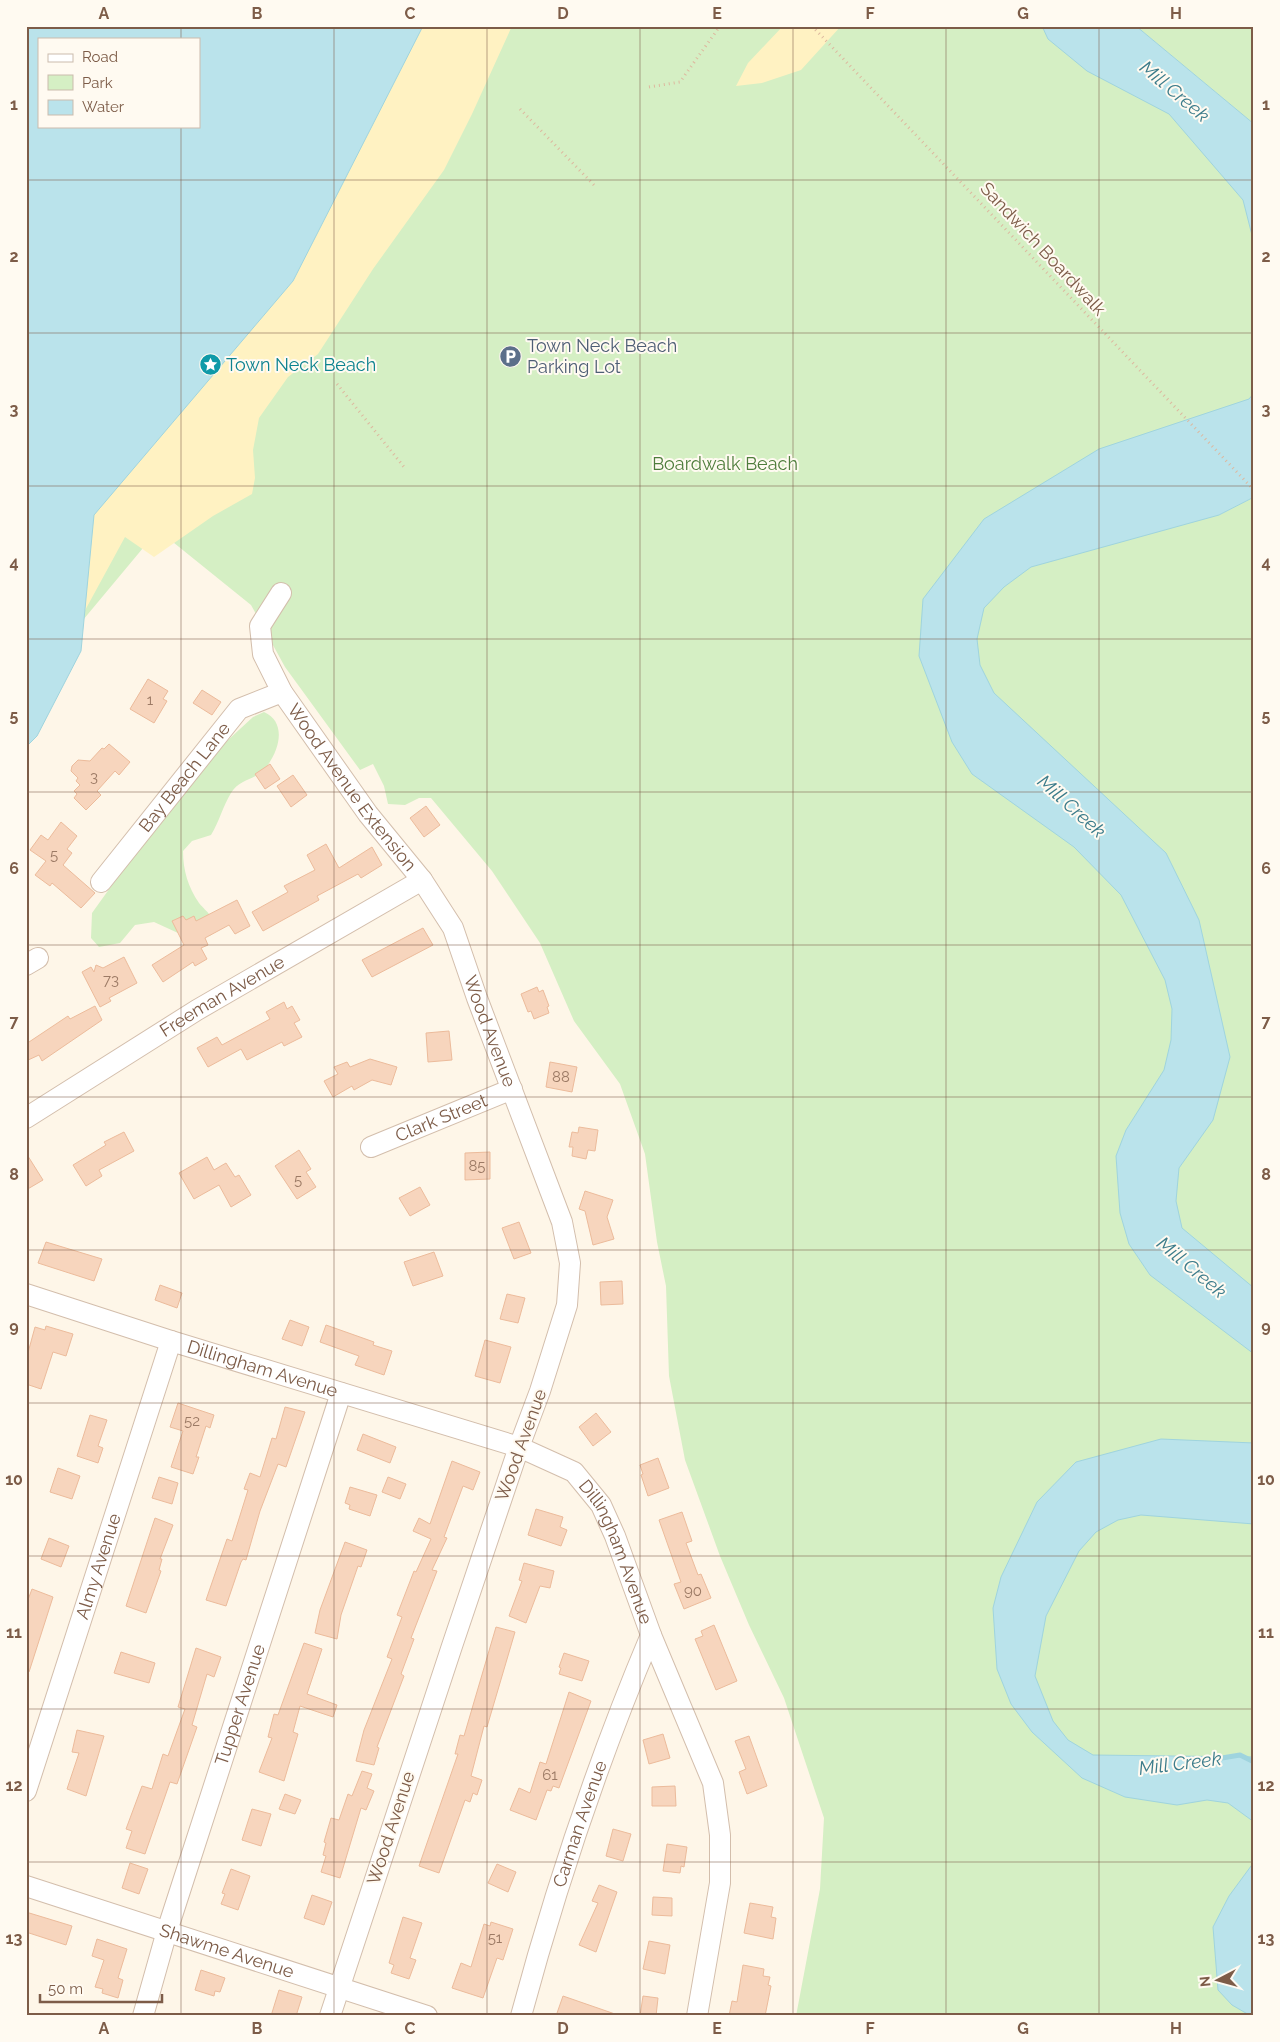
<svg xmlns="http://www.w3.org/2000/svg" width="1280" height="2042" font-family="Raleway,sans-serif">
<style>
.green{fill:#d5efc4}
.sand{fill:#fff2c2}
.water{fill:#bae3eb;stroke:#9fd4de;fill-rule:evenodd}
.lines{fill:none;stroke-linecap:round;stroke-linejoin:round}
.stream{stroke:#9fd4de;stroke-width:5}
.building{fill:#f7d5bd;stroke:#ecbb9b}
.minor-casing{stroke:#d3beac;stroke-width:22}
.path{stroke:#ddb89f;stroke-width:3;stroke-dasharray:1 4;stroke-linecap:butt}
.minor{stroke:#fff;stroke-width:20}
.grid{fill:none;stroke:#7d5c48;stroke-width:1;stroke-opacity:0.55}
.labels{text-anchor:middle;stroke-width:4;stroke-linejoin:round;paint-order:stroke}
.number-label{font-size:15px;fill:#9c7a65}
.street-label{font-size:18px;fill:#7d5c48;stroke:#fffaf1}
.service-label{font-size:18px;fill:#4e5e75;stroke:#fffaf1;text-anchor:start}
.culture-label{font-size:18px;fill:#0d838f;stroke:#fffaf1;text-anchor:start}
.park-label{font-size:18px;fill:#4e7d3c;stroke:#fffaf1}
.water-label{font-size:19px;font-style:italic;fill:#3c7c8b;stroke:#fffaf1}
.neatline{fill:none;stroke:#7d5c48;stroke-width:2}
.grid-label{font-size:16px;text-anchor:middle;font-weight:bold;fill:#7d5c48}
</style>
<rect width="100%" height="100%" fill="#fef6e8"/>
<!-- green -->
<path class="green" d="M 345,26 L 1078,26 L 1254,165 L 1254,420 L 1219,515 L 1254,497 L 1254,2016 L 796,2016 L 820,1889 L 824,1818 L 784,1698 L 749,1625 L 720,1556 L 685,1460 L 669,1376 L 666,1286 L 657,1242 L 645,1154 L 620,1084 L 574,1021 L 540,943 L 492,871 L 431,798 L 419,798 L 405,805 L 388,804 L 384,786 L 373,764 L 360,770 L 285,667 L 251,605 L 158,530 L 38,674 L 26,593 Z
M 1136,26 L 1254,26 L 1254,124 Z
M 264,712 C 289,723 278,755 263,771 C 253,780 239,780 231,793 C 223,806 219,822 211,835 L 192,841 L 183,851 C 183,870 188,887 199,903 C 208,914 212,913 215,929 L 210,936 L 178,933 L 154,922 L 135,925 L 120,943 L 99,947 L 91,938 L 92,913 L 163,814 L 215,752 L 253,717 Z"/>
<!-- sand -->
<path class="sand" d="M 329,26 L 512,26 L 472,114 L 444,170 L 373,269 L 318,354 L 288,377 L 259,418 L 253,450 L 255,478 L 252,494 L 213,516 L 154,557 L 125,537 L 52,671 L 26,461 Z
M 783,26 L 841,26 L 801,70 L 762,83 L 736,86 L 748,63 Z"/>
<!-- water -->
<path class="water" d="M 26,26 L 423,26 L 293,281 L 94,515 L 81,651 L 37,736 L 26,747 ZM 39,39 L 199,39 L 199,126 L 39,126 Z
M 1042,26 L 1136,26 L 1254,124 L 1254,243 L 1243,200 L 1169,114 L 1087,71 L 1048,39 Z
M 1254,393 L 1254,497 L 1219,515 L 1031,567 L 1004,587 L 984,608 L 977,639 L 980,665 L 994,693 L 1166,853 L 1199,920 L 1230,1057 L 1213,1120 L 1179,1168 L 1176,1201 L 1182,1228 L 1254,1288 L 1254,1354 L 1150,1275 L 1129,1244 L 1120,1213 L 1116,1156 L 1126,1130 L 1164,1070 L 1171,1040 L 1172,1009 L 1165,980 L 1121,895 L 1074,847 L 972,774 L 952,742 L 919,656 L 923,599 L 984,519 L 1099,449 L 1249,399 Z
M 1161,1439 L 1254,1443 L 1254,1524 L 1141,1515 L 1118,1520 L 1096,1532 L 1079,1551 L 1046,1616 L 1035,1676 L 1053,1721 L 1068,1740 L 1093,1755 L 1254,1757 L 1254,1822 L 1228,1803 L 1207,1800 L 1177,1805 L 1125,1797 L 1082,1778 L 1032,1732 L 1011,1704 L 997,1669 L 993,1608 L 1001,1577 L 1037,1502 L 1076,1462 Z
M 1254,1862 L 1254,2016 L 1251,2016 L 1232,2005 L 1218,1990 L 1213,1927 L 1229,1896 Z"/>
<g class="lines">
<!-- stream -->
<path class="stream" d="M 1222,1758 L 1240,1755 L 1254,1762"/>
</g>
<!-- building -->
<path class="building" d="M 148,679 L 168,691 L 163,699 L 167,701 L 154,723 L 130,709 Z
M 202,690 L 221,702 L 212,715 L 193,703 Z
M 109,744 L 130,762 L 119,775 L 115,771 L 97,791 L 101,795 L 86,810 L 74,798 L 77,794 L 74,791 L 80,785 L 76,781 L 78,778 L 71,771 L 72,766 L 78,760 L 90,761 L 102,748 L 104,749 Z
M 270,764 L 280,779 L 265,789 L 255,774 Z
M 293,775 L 307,795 L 291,807 L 277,786 Z
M 426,806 L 440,825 L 424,837 L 410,818 Z
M 61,822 L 77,836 L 67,849 L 72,853 L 63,865 L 95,893 L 81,908 L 52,883 L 50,886 L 35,875 L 46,861 L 30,850 L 41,835 L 48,840 Z
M 326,844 L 339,868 L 372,847 L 382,865 L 361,878 L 358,874 L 317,896 L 319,900 L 263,931 L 252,912 L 288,892 L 284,886 L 315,870 L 307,855 Z
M 237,900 L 250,926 L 235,934 L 229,925 L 205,938 L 208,945 L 201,948 L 207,959 L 195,966 L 193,962 L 163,982 L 152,965 L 184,945 L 172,921 L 183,916 L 186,920 L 194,916 L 196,921 Z
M 423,928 L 433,945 L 372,977 L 362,960 Z
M 124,957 L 137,983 L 109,998 L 111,1001 L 100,1007 L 82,972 L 91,967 L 94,972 L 96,965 L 103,968 Z
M 537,987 L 539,992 L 543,990 L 549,1006 L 547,1007 L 549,1013 L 534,1019 L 531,1011 L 528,1012 L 521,994 Z
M 284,1002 L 287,1009 L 292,1006 L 300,1020 L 294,1023 L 302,1037 L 284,1046 L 282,1042 L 247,1060 L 241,1049 L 208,1067 L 197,1048 L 217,1037 L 222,1045 L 270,1019 L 266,1012 Z
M 95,1006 L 102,1020 L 42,1061 L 39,1055 L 26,1061 L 26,1044 L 68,1016 L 70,1019 Z
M 449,1031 L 452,1060 L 428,1062 L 426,1033 Z
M 370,1059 L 397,1067 L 391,1085 L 372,1080 L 354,1090 L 352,1086 L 333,1097 L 324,1081 L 338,1074 L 334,1067 L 347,1062 L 350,1067 Z
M 550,1062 L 577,1067 L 572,1092 L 546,1087 Z
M 579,1127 L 598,1130 L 595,1151 L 588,1150 L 586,1159 L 572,1156 L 573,1147 L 569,1147 L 572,1132 L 578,1133 Z
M 124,1132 L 134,1151 L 99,1170 L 102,1176 L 86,1186 L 73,1165 L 106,1145 L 104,1142 Z
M 299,1150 L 311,1169 L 306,1172 L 316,1187 L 297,1199 L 275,1166 Z
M 490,1152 L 490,1179 L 465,1180 L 465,1153 Z
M 26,1153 L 43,1180 L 26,1190 Z
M 207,1157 L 214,1170 L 226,1163 L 235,1177 L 239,1175 L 251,1195 L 231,1207 L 219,1185 L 194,1199 L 179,1173 Z
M 420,1187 L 430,1205 L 410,1216 L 399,1198 Z
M 585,1191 L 613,1200 L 607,1217 L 614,1239 L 593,1245 L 585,1211 L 579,1209 Z
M 519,1222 L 531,1253 L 514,1259 L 502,1228 Z
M 46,1242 L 102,1259 L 94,1281 L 38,1263 Z
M 434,1252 L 443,1276 L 413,1286 L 404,1262 Z
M 622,1281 L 623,1304 L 601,1305 L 600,1282 Z
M 160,1285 L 182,1293 L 177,1308 L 155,1300 Z
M 507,1294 L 525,1298 L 518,1323 L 500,1319 Z
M 290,1320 L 309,1327 L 302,1346 L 282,1339 Z
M 326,1325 L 374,1342 L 373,1345 L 392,1351 L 384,1375 L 355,1365 L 359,1356 L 320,1342 Z
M 46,1326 L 73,1334 L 66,1356 L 53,1352 L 41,1389 L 26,1384 L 26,1360 L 35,1327 L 45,1330 Z
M 485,1340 L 511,1347 L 500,1383 L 475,1376 Z
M 178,1403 L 214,1415 L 210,1428 L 206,1426 L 196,1457 L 199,1457 L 193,1474 L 171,1467 L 183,1431 L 170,1427 Z
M 285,1407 L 305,1412 L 286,1467 L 278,1464 L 260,1511 L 246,1560 L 243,1559 L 241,1562 L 226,1606 L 206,1600 L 227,1539 L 232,1541 L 248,1490 L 244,1489 L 250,1473 L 260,1477 L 272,1438 L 276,1439 Z
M 596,1413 L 611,1432 L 593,1446 L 579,1427 Z
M 90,1415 L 107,1420 L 98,1446 L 103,1448 L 98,1463 L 77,1456 Z
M 363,1434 L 396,1447 L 390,1463 L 357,1450 Z
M 658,1458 L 669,1488 L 648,1496 L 641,1475 L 643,1474 L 640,1465 Z
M 452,1461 L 480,1472 L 473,1490 L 463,1486 L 444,1537 L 447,1538 L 432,1570 L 437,1571 L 411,1638 L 414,1639 L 401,1674 L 404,1676 L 377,1747 L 379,1748 L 374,1765 L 356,1761 L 364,1730 L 392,1659 L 387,1657 L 402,1617 L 397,1615 L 414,1571 L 416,1572 L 431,1539 L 413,1531 L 419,1518 L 430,1524 Z
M 58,1468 L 80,1476 L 72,1499 L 50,1492 Z
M 159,1477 L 178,1483 L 172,1504 L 152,1498 Z
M 388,1477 L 406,1484 L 400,1499 L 382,1492 Z
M 350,1487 L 377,1495 L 370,1516 L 349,1509 L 350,1505 L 345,1503 Z
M 536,1509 L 563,1517 L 560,1527 L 567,1530 L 561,1546 L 528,1535 Z
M 682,1512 L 692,1541 L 686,1543 L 698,1575 L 701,1574 L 711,1598 L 684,1609 L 674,1584 L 681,1582 L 659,1520 Z
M 155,1518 L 173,1525 L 160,1559 L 162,1559 L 159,1570 L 161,1571 L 146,1613 L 126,1606 Z
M 49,1538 L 69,1546 L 61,1567 L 41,1559 Z
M 345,1542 L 367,1550 L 361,1567 L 358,1566 L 341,1615 L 337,1639 L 315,1633 L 320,1610 Z
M 524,1563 L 554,1571 L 550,1588 L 540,1586 L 526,1623 L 509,1616 L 522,1581 L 519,1580 Z
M 32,1589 L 53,1597 L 29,1672 L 26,1671 L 26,1605 Z
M 714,1625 L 737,1681 L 716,1690 L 695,1639 L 703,1636 L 701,1631 Z
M 496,1627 L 515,1632 L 487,1727 L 484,1726 L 471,1776 L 482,1780 L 477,1795 L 473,1793 L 470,1802 L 465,1800 L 439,1873 L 419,1866 L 458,1754 L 455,1754 L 460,1735 L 464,1736 Z
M 304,1643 L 322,1649 L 307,1694 L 337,1705 L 333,1717 L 300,1706 L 293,1732 L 298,1734 L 284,1781 L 259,1772 L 272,1738 L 268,1737 L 274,1714 L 278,1715 Z
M 196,1648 L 221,1657 L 214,1677 L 207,1674 L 192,1725 L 197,1727 L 177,1784 L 170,1782 L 145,1854 L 126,1848 L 132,1831 L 126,1829 L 142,1786 L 152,1789 L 163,1754 L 168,1756 L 185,1709 L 178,1707 Z
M 121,1652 L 155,1663 L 149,1683 L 114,1673 Z
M 564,1653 L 589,1661 L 582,1681 L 559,1674 L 561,1668 L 559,1667 Z
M 569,1692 L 591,1701 L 559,1788 L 553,1786 L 551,1791 L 547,1790 L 536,1820 L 510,1810 L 519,1788 L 530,1793 L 540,1762 L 546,1764 Z
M 77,1730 L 104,1736 L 86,1796 L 67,1789 L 79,1753 L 72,1752 Z
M 663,1734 L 670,1758 L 649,1764 L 643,1740 Z
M 749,1736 L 767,1786 L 747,1794 L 739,1772 L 746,1769 L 735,1741 Z
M 362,1771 L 372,1774 L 367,1788 L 374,1791 L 366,1810 L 361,1808 L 340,1878 L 321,1872 L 326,1856 L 323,1855 L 326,1843 L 324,1842 L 331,1818 L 339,1820 L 348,1794 L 352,1796 Z
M 675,1786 L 676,1806 L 652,1806 L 652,1787 Z
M 285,1794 L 301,1800 L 295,1814 L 279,1809 Z
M 252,1809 L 271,1814 L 261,1846 L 242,1840 Z
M 613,1829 L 631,1834 L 623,1861 L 606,1856 Z
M 667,1844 L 687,1847 L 684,1867 L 681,1866 L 680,1873 L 663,1871 Z
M 130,1863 L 148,1869 L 139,1894 L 122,1888 Z
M 497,1864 L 516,1872 L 508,1892 L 488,1883 Z
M 231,1869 L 250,1876 L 238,1910 L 221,1904 L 225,1894 L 222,1893 Z
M 599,1885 L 617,1892 L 596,1952 L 579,1945 L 598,1903 L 592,1901 Z
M 312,1895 L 332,1902 L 324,1925 L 304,1918 Z
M 653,1897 L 672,1898 L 672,1916 L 652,1915 Z
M 750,1903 L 773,1907 L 771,1917 L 776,1918 L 773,1939 L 744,1933 Z
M 26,1912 L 72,1926 L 66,1945 L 26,1932 Z
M 403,1917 L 422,1923 L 410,1958 L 416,1960 L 409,1979 L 391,1973 L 394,1965 L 389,1963 Z
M 491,1922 L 513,1929 L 503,1960 L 497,1958 L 483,1998 L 452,1988 L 461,1963 L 471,1967 L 484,1924 L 490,1926 Z
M 97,1939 L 127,1949 L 118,1978 L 123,1980 L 118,1998 L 102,1993 L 103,1989 L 95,1987 L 104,1960 L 92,1956 Z
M 649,1941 L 670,1945 L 665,1974 L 643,1969 Z
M 743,1965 L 764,1969 L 763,1976 L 770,1977 L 768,1985 L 771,1986 L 765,2016 L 729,2016 L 732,2001 L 737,2002 Z
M 201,1970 L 225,1978 L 220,1992 L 215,1991 L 214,1996 L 195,1990 Z
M 279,1990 L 302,1997 L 296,2016 L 271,2016 Z
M 563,1996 L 615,2014 L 615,2016 L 556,2016 Z
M 643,1996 L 658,1998 L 656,2016 L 640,2016 Z"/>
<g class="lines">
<defs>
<g id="minor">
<path id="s1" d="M 281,593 L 260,626 L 263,654 L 282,692 L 368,814 L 422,880 L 453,928 L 477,998 L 562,1222 L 570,1263 L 567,1305 L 540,1391 L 519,1447 L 452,1646 L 330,2016"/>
<path id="s2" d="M 101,882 L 239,709 L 282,692"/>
<path d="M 26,965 L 38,958"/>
<path id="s3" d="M 26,1118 L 197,1010 L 422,880"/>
<path id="s4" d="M 371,1147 L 512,1089"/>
<path id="s5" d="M 26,1294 L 171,1341 L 519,1447 L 574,1472 L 601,1505 L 615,1536 L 651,1635 L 713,1783 L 720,1835 L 720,1883 L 697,2016"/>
<path id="s6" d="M 26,1791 L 171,1341"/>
<path id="s7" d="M 26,1886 L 427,2016"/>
<path id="s8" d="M 143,2016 L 167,1931 L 341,1393"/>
<path id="s9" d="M 521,2016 C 556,1886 599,1758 651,1635"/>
</g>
</defs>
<!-- minor casing -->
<use href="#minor" class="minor-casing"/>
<!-- path -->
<path class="path" d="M 812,26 L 1254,490
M 649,87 L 680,82 L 720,26
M 520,109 L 594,185
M 337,384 L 404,467"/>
<!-- minor -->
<use href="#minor" class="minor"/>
</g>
<!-- grid -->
<path class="grid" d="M 181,26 L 181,39M 334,26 L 334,2016M 487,26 L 487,2016M 640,26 L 640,2016M 793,26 L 793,2016M 946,26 L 946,2016M 1099,26 L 1099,2016M 181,126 L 181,2016M 26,180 L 1254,180M 26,333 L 1254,333M 26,486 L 1254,486M 26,639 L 1254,639M 26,792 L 1254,792M 26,945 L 1254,945M 26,1097 L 1254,1097M 26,1250 L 1254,1250M 26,1403 L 1254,1403M 26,1556 L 1254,1556M 26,1709 L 1254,1709M 26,1862 L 1254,1862"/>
<!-- icons -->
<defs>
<symbol id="parking-disc" viewBox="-11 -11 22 22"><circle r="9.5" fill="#5c6f8a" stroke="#fffaf1"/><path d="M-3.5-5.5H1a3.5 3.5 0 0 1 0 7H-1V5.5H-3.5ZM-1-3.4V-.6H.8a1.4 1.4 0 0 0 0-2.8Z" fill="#fff"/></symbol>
<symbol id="sight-disc" viewBox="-11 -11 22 22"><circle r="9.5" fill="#0f9aa8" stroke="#fffaf1"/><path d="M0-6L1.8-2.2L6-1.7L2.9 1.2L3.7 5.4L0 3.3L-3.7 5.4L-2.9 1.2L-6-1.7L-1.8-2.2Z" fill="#fff"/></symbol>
</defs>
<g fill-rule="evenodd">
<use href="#parking-disc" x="498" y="344" width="25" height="25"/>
<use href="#sight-disc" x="198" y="352" width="25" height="25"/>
</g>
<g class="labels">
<!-- number labels -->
<g class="number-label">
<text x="150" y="705">1</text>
<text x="94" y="782">3</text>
<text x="54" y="860">5</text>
<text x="111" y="985">73</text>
<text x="561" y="1082">88</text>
<text x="477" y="1171">85</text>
<text x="298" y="1185">5</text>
<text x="192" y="1426">52</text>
<text x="693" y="1596">90</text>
<text x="550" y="1780">61</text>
<text x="495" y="1943">51</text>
</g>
<!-- street labels -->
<g class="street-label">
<text transform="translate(1043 249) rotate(47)" y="6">Sandwich Boardwalk</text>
<text dy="6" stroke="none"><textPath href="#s2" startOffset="134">Bay Beach Lane</textPath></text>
<text dy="6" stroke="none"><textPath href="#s1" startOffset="228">Wood Avenue Extension</textPath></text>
<text dy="6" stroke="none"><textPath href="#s3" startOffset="231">Freeman Avenue</textPath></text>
<text dy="6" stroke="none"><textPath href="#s1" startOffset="511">Wood Avenue</textPath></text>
<text dy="6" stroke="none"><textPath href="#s4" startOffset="76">Clark Street</textPath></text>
<text dy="6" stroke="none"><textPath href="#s5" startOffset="248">Dillingham Avenue</textPath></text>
<text transform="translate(521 1445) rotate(-70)" y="6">Wood Avenue</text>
<text dy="6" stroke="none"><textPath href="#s5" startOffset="668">Dillingham Avenue</textPath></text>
<text dy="6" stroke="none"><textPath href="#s6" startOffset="236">Almy Avenue</textPath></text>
<text dy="6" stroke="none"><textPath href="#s8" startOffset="326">Tupper Avenue</textPath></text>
<text dy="6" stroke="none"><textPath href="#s9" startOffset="201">Carman Avenue</textPath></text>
<text transform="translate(391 1828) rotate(-72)" y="6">Wood Avenue</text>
<text dy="6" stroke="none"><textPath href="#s7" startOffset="211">Shawme Avenue</textPath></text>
</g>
<!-- service labels -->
<g class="service-label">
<text x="527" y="352">Town Neck Beach<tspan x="527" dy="21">Parking Lot</tspan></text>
</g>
<!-- culture labels -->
<g class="culture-label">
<text x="226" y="371">Town Neck Beach</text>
</g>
<!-- park labels -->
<g class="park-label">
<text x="725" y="470">Boardwalk Beach</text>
</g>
<!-- water labels -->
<g class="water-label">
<text transform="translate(1175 91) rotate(40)" y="7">Mill Creek</text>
<text transform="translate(1072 806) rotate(42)" y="7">Mill Creek</text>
<text transform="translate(1192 1267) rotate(40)" y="7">Mill Creek</text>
<text transform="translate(1180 1763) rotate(-7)" y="7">Mill Creek</text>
</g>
</g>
<!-- border -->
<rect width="1280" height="2042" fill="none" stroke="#fffaf1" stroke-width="55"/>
<!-- legend -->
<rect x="38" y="38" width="162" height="90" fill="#fffaf1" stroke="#cbbbad"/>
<rect x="48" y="54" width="25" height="8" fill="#ffffff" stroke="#cbbbad"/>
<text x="82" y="62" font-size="15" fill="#7d5c48">Road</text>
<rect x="48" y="75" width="25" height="15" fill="#d5efc4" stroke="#cbbbad"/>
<text x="82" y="88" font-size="15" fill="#7d5c48">Park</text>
<rect x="48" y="100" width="25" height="15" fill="#bae3eb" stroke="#cbbbad"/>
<text x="82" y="112" font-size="15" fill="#7d5c48">Water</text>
<!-- north arrow -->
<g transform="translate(1218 1980) rotate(264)" stroke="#fffaf1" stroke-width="4" paint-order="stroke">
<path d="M0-4L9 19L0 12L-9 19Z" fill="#7d5c48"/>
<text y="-8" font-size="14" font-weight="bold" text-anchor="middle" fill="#7d5c48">N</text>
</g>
<!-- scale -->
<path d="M40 1994v8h122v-8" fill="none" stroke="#7d5c48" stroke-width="2.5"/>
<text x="48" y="1994" font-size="15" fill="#7d5c48" stroke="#fffaf1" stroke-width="4" paint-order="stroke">50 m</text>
<rect x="28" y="28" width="1224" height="1986" class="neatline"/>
<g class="grid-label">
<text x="104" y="19">A</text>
<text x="257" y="19">B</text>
<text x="410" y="19">C</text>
<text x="563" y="19">D</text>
<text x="717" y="19">E</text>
<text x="870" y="19">F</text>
<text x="1023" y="19">G</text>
<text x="1176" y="19">H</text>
<text x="14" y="110">1</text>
<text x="1266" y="110">1</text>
<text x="14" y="262">2</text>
<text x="1266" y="262">2</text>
<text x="14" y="415">3</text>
<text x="1266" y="415">3</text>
<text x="14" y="568">4</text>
<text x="1266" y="568">4</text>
<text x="14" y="721">5</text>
<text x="1266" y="721">5</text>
<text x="14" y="874">6</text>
<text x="1266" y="874">6</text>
<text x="14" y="1027">7</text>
<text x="1266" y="1027">7</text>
<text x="14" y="1180">8</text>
<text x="1266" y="1180">8</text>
<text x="14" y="1332">9</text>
<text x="1266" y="1332">9</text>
<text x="14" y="1485">10</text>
<text x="1266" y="1485">10</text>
<text x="14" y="1638">11</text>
<text x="1266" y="1638">11</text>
<text x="14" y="1791">12</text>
<text x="1266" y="1791">12</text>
<text x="14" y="1944">13</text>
<text x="1266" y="1944">13</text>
<text x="104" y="2034">A</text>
<text x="257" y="2034">B</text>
<text x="410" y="2034">C</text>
<text x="563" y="2034">D</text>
<text x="717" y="2034">E</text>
<text x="870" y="2034">F</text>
<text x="1023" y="2034">G</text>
<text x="1176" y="2034">H</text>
</g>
</svg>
